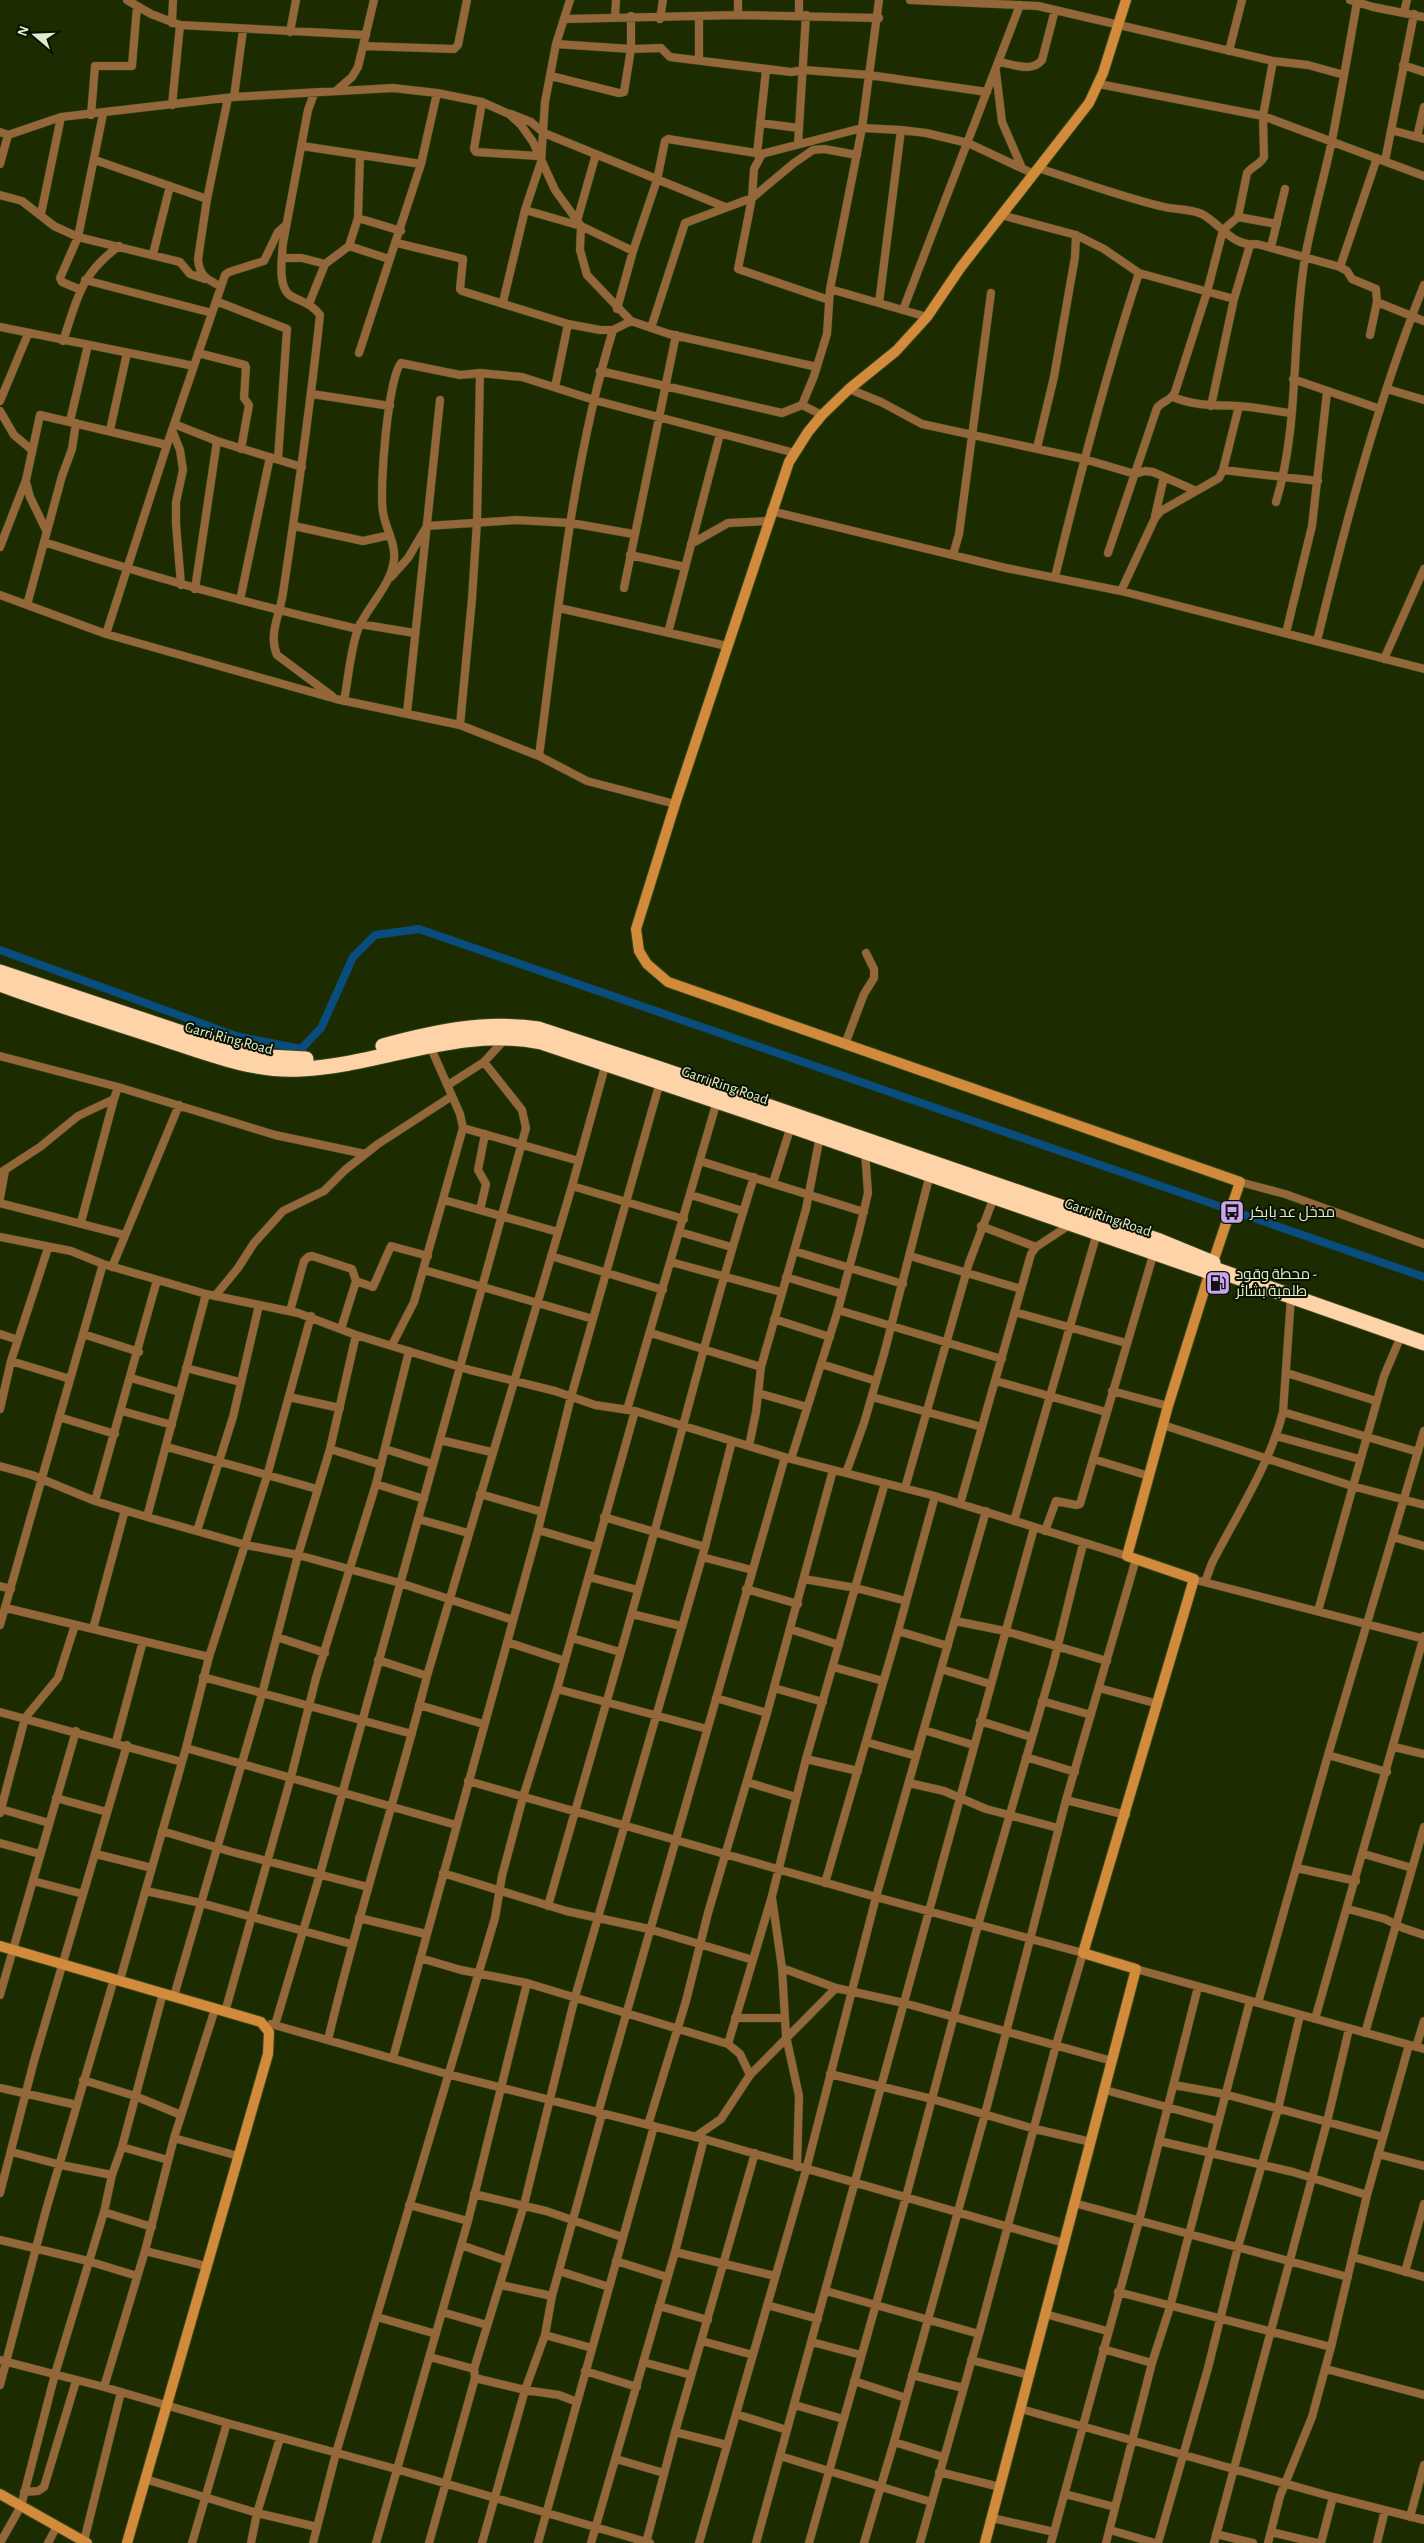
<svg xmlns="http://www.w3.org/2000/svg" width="1424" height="2543" font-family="'Alegreya Sans',Cairo,sans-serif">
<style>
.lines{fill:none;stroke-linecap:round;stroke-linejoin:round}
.canal{stroke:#084d7d;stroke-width:8}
.street-casing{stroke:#38461d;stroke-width:9}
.secondary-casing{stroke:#38461d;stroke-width:12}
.highway-casing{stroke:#38461d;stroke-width:17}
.street{stroke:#936739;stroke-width:8}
.secondary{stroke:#d18b3b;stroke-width:10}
.highway{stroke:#ffd3a8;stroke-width:15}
.labels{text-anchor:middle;stroke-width:4;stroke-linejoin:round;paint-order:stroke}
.street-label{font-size:15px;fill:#dfedcd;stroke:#0a1200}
.poi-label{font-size:15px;fill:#dfedcd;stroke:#0a1200;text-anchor:start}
</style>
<rect width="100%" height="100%" fill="#1d2b00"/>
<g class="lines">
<!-- canal -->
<path class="canal" d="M 0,950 L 236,1036 L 301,1049 L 321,1028 L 353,957 L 375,935 L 419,929 L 1424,1277"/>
<defs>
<path id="street" d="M 127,0 L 151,14 L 180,25 L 366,35
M 910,0 L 1038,6 L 1273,61 L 1308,65 L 1344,75
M 1350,0 L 1373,7 L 1424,17
M 1404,12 L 1407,0
M 738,15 L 738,0
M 799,15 L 799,0
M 615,17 L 616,0
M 699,18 L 699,59
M 566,19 L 738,15 L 879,18
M 660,19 L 663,0
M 172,23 L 173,0
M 290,32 L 296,0
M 556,44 L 631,49 L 661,48 L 670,57 L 791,72 L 804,70 L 869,75 L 987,92
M 363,46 L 454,49 L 458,45 L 467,0
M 1229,51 L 1242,0
M 999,62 C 1013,64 1032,73 1042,60 L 1055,10
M 1403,65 L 1424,72
M 996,72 L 1002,122 L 1022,168
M 551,76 L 619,93 L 624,92 L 631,49 L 631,16
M 1099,84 L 1263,116 L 1424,176
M 336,91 L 352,77 L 358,67 L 374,0
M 314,94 L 308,110 L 283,243 C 282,257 277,288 291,296 C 302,302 312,304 320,315 C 310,408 297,500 283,593 C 280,614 268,635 277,655 L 332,696
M 234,97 L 243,30
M 482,102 L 474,149 L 476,152 L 537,156
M 172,105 L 180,25
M 511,114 L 531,122 L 544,133 L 725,207
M 91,115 L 95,66 L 132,66 L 137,6
M 760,123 L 799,128
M 1391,130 L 1424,139
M 0,132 L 8,135 L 61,117 L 234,97 L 393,88 L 437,93 L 482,102 L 509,114 L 521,125 L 533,142 L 555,190 L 581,226 L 580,250 L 587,275 L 631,321 L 669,334 L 817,367
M 1417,137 L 1424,107
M 798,144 L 806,15
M 302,146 L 421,164
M 757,154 L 766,70
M 762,154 L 754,169 L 752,198 L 738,269 L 829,300
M 95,160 L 207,199
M 1385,161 L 1414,14
M 0,164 L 8,135
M 1038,168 C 1079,181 1119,196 1160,206 C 1174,210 1189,208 1202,214 C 1222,225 1232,247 1257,244 L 1340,267 L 1347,271 L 1352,279 L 1376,289 L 1377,302 L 1370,335
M 0,195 L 22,201 L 54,226 L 78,237 L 180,262 L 190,274 L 205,279
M 525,210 L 581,226 L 633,251 L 617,309
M 41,214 L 61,117
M 1001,215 L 1076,235 L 1104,249 L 1139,273 L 1234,299
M 1238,217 L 1277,224
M 358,218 L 401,231
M 577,221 L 596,154
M 397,243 L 463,259 L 460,289 L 462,291 L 568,324 L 600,330 L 613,330 L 631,321
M 349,246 L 389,259
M 1271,247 L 1285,189
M 633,251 L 657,180 L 665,141 L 668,139 L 762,154 L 862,128 L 901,130 L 926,133 L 968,143 L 1034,174
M 153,254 L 170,186
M 282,258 L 302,258 L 325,264
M 1340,267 L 1377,158
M 85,280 L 212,313
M 220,286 C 206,279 199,275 198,259 L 207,199 L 228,98
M 830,289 L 927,317
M 81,290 L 62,282 L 60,278 L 78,237 L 103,114
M 216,301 L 287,329 L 278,459
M 503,302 L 525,210 L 541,162 L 545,102 L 556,44 L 570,0
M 1377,302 L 1424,321
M 879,303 L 901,130
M 309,304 L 325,264 L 349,246 L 358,218 L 360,155
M 903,310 L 1020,5
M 0,327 L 194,366
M 651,328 L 685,223 L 752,198 L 794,163 L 813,150 L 824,149 L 857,155
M 63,341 C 78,297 80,275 119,246
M 198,353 L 245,365 L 246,367 L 244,398 L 249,405 L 241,449
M 359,353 L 421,164 L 437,93
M 600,371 L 782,413 L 802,405
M 1293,379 L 1380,409
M 555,387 L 568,324
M 849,389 L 881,402 L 922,424 L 1084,459 L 1135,474 L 1145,471 L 1153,472 L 1194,490
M 1387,389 L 1424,400
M 312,394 L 390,406
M 1173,397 C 1194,406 1215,405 1238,406 C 1255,407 1274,411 1291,413
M 0,401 L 28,334
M 1211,406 L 1234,299 L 1250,245
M 0,411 L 14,435 L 32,450
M 822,415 L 802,405 L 814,376 L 827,334 L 830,289 L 862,128 L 879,0
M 70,421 L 88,345
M 174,424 L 217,441 L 302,467
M 110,430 L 127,353
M 172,430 L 180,450 L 183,470 L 176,502 L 176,524 L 181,585
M 1037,448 L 1054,377 L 1075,257 L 1076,235
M 1223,470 L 1318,481
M 26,482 L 30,497 L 46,530
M 1276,502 C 1300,423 1291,338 1305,258 C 1312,218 1324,179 1332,140 C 1341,94 1349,48 1357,2
M 771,511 L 1006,568 L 1121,591 L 1424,669
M 1155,516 L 1164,477
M 294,526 L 363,541 L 390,535
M 44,542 C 148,576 252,605 358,629
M 691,544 L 728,523 L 767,521
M 0,547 L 26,480 L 40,415 L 167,445
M 1108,553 L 1157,408 C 1162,401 1171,401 1175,392 L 1207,292 L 1223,230 L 1238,217 L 1247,173 C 1252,166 1260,165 1264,157 L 1263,116 L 1273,61
M 630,555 L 685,567
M 953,555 L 959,534 L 991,293
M 391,577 L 408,558 L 427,526 L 516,520 L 571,523 L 633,534
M 1055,577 C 1080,474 1106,373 1139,273
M 624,588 L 676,335
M 195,589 L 217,441
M 1121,591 L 1155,518 L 1161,511 L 1219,478 L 1223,470 L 1239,406
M 0,595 L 106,634 L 336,699 L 460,725 L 539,756 L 587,781 L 675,804
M 240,600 L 270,457
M 27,605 L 62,476 L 72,449 L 76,423
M 559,608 L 727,646
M 360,624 L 414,633
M 668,633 L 720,434
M 1286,633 L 1312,526 L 1327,392
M 106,634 L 167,445 L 225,275 L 229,272 L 264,261 L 278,232 L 286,225
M 1317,641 C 1346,521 1378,400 1424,285
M 1384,659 L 1424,569
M 344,701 C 348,681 351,644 359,627 C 369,605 391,585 394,560 C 396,543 385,528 383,512 C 379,489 388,379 401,363 L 460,375 L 480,373 L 522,377 L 594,400 L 795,453
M 407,713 L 440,400
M 460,725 L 472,599 L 477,522 L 480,373
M 539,756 C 558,614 571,467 613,330
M 845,1044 L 864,994 L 874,978 L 874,969 L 866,953
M 0,1056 L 118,1087 L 275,1135 L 365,1154
M 448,1085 L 484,1062 L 506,1038
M 463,1128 L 579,1161
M 700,1161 L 864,1212
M 0,1173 L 40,1147 L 78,1116 L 114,1099 L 118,1087
M 1240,1182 L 1285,1194 L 1424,1244
M 773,1183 L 791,1126
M 572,1186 L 684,1219
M 691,1195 L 743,1211
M 0,1198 L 5,1171
M 444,1200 L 558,1232
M 0,1203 L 125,1235
M 480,1210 L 486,1184 L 478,1170 L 485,1134
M 81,1222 L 114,1099
M 981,1226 L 1036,1247
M 680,1232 L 731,1247
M 0,1237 L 71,1251 L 103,1264 L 206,1294 L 298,1313 L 356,1335 L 470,1370 L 555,1391 L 595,1405 L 635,1411 L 791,1459 L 935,1496 L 1127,1556
M 794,1251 L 903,1284
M 551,1256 L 663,1290
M 910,1256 L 1021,1289
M 671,1262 L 781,1292
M 112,1267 L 179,1105
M 424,1270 L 593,1319
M 786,1277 L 842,1294
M 356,1281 L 373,1287 L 391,1246 L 428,1256
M 215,1296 L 238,1268 L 254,1243 L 283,1211 L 324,1191 L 345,1170 L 378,1144 L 452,1096
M 838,1310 L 1002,1359
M 290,1311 L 304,1261 L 308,1257 L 312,1256 L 352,1269 L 356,1281 L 341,1329
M 1015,1312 L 1126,1343
M 774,1319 L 830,1337
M 651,1333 L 761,1367
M 0,1334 L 18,1340
M 83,1334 L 139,1352
M 392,1345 L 414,1302 L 463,1128 L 460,1114 L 430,1046
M 11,1361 L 70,1379
M 821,1364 L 876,1381
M 186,1368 L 240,1382
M 1287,1373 L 1376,1401
M 131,1378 L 179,1392
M 996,1381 L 1106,1412
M 1112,1391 L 1168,1406
M 758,1393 L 807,1407
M 289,1397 L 340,1408
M 872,1397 L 982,1427
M 0,1409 L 11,1361 L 48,1248
M 627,1410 L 717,1101
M 122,1411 L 172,1425
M 1283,1412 L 1418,1452
M 59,1417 L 115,1434
M 1163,1425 L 1352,1486 L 1424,1505
M 1276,1436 L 1359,1459
M 440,1440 L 491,1452
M 749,1446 L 756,1412 L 761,1367 L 806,1209 L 820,1136
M 167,1447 L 317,1489
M 330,1449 L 381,1465
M 385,1449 L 433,1464
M 791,1459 L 838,1310 L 859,1231 L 868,1193 L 865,1152
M 1093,1459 L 1149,1476
M 0,1466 L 32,1475 L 95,1501 L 147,1517 L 246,1545 L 298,1555 L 400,1583 L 513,1620
M 846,1473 L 864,1423 L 884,1354 L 930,1174
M 376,1484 L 424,1499
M 905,1488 L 969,1263 L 994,1197
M 480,1494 L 542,1512
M 95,1501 L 157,1280
M 960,1504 L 1031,1254 L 1036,1247 L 1071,1224
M 147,1517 L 206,1294
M 604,1517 L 705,1547
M 418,1519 L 468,1533
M 1014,1521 L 1097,1233
M 538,1530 L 596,1547
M 197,1531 L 233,1417 L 259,1305
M 1045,1531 L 1056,1501 L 1076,1505 L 1080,1504 L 1154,1252
M 1393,1537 L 1424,1546
M 702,1557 L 752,1570
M 589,1577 L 638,1590
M 804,1579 L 856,1588 L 906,1601
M 1200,1581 L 1424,1639
M 1205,1582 L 1212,1563 C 1236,1516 1270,1464 1283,1412 L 1291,1297
M 0,1586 L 11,1589
M 746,1589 L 798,1604
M 6,1608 L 209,1657
M 1318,1611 L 1384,1376 L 1401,1336
M 632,1614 L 681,1626
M 955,1621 L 1005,1631 L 1107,1661
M 0,1625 L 103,1264
M 93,1629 L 125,1510
M 790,1629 L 839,1645
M 898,1631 L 948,1646
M 277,1637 L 325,1653
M 572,1638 L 620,1652
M 507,1642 L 565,1661
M 378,1660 L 427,1676
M 833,1667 L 883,1681
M 941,1669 L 990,1684
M 203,1677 L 412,1734
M 774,1688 L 823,1702
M 1099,1688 L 1158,1704
M 557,1689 L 707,1729
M 716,1698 L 767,1713
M 1042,1701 L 1091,1715
M 419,1705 L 483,1724
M 0,1712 L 182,1762
M 980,1721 L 1031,1737
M 924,1730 L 973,1745
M 116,1742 L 143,1641
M 866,1742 L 916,1756
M 1394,1747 L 1424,1754
M 186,1748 L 456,1825
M 1328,1755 L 1387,1772
M 1026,1757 L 1075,1772
M 806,1759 L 858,1771
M 468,1781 L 876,1897 L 1083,1953 L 1056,2045 L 979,2334 L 920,2543
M 747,1782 L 796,1797
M 909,1783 L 944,1791 L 986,1809 L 1058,1828
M 56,1798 L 107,1812
M 1066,1800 L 1126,1815
M 1,1809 L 49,1823
M 0,1813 L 25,1718 L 58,1678 L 75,1625
M 162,1831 L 232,1852 L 368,1887
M 0,1843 L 40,1854
M 96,1854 L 152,1868
M 1364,1854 L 1412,1868
M 1297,1868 L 1356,1881
M 443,1873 L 566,1911 L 649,1929 L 753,1960
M 33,1881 L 83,1894
M 825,1883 L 898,1631 L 935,1496
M 146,1891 L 201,1903 L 351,1944
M 772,1898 L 782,1968 L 786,2036 L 799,2096 L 797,2167
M 548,1906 C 590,1758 634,1611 673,1463 C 699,1367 724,1271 754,1177
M 1348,1909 L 1385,1919 L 1403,1928 L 1424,1935
M 359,1918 L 426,1934
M 420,1958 L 461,1970 L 527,1983 L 728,2044 L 740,2054 L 750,2075
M 782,1968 L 836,1988
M 1136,1969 L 1424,2049
M 120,1980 L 186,1748 L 209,1657 L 267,1476 L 311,1316
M 0,1995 L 76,1731
M 174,1996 L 262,1694 L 298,1555 L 330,1449 L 356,1335
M 1258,2003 L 1328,1755 L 1424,1431
M 225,2012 L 291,1777 L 316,1678 L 376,1484 L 409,1351
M 735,2018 L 784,2018
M 1315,2019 L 1424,1636
M 271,2024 L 447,2074 L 704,2139 L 1064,2243
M 275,2025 L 320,1874 L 526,1128 L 522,1110 L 484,1062
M 1365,2033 L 1424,1827
M 328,2040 C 357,1917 396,1798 427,1676 L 572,1186 L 606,1063
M 728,2044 L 772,1896 L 806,1759 L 885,1483
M 1416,2047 L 1424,2021
M 393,2058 L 538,1530 L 571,1397 L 660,1082
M 830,2074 L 932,2099 L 1035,2129 L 1091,2142
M 83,2080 L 135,2096 L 181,2115
M 1174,2085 L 1224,2094 L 1383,2137
M 0,2088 L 77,2105
M 1105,2090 L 1218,2121
M 598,2113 L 785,1457
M 648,2125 L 686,2001 L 708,1913 L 767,1713 L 833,1470
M 695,2137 L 721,2119 L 750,2075 L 836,1988 L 904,2003 L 1112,2061
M 174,2138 L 238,2156
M 1159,2141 L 1293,2172 L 1367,2195
M 122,2147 L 168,2160
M 12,2152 L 61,2165 L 112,2175
M 1378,2154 L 1424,2166
M 0,2193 L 34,2061 L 127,1745
M 474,2194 L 546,2211 L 622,2237
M 1074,2203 L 1348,2277
M 409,2205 L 468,2221
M 104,2212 L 152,2227
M 0,2240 L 88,2261 L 137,2276
M 461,2245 L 507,2261
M 145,2251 L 206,2266
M 675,2252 L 775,2276
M 1353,2257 L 1424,2277
M 616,2261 L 667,2277
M 559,2271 L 609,2287
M 1405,2272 L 1424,2204
M 501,2285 L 552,2296
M 826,2291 L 979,2334
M 1118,2292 L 1331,2347
M 767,2305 L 818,2319
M 659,2306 L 708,2320
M 442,2312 L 487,2325
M 1045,2314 L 1107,2331
M 377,2317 L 436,2334
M 545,2335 L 592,2348
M 702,2341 L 753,2355
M 812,2342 L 861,2355
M 1103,2349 L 1152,2363
M 430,2357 L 474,2369
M 0,2360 L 104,2387 L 227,2423 L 396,2469 L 650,2543
M 971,2360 L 1029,2375
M 643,2362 L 691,2375
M 1326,2369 L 1424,2395
M 585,2371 L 637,2387
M 912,2375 L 963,2388
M 475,2378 L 525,2390 L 559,2395 L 577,2402
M 854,2381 L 906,2398
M 0,2385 L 46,2210 L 114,1979
M 104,2387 L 145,2251 L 174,2138 L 215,2009
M 795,2405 L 843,2419
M 1021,2409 L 1333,2497 L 1424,2520
M 736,2414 L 787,2430
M 675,2432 L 727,2445
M 894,2442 L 943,2457
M 780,2456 L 931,2502
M 616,2459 L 664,2473
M 939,2472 L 1000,2487
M 145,2479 L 257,2513 L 317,2527
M 24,2492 L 38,2491 L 44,2487 L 76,2381
M 1065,2494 L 1115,2507
M 1410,2517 L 1424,2465
M 992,2518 L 1054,2532
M 1110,2530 L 1155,2543
M 1271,2532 L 1317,2543
M 1216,2534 L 1253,2543
M 84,2541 L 121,2392
M 0,2543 L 21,2506 L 55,2374 L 104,2212 L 112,2175 L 122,2147 L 163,1993
M 48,2543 L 57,2526
M 192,2543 L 227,2423
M 251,2543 L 257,2513 L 280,2438
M 313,2543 L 336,2453 L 495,1918 L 502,1876 L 523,1797 L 557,1689 L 635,1411
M 376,2543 L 468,2221 L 527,1983
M 429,2543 L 475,2378 L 474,2369 L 524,2205 L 575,1997 L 705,1547 L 732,1441
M 482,2543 L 525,2390 L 545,2335 L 552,2296 L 602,2114
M 538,2543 L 654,2126
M 591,2543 L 675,2252 L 704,2139
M 646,2543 L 675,2432 L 755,2153
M 699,2543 L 806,2170 L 876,1897 L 986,1511
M 756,2543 L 1034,1528
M 809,2543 L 906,2197 L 978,1925 L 1053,1665 L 1083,1544
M 864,2543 L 894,2442 L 985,2114 L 1066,1800 L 1136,1559
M 1051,2543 L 1139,2221 L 1198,1987
M 1106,2543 L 1152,2363 L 1170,2307 L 1250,2001
M 1158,2543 L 1208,2368 L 1238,2247 L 1278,2109 L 1300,2015
M 1214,2543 L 1327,2122 L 1349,2029
M 1268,2543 L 1280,2496 L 1312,2417 L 1331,2347 L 1367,2195 L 1409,2045
M 1321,2543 L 1333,2497
M 1377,2543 L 1385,2510"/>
<path id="secondary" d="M 0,1946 L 261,2022 L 269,2032 L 268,2054 L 127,2543
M 0,2494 L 87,2543
M 985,2543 L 1136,1969 L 1083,1953 L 1194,1579 L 1127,1556 L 1168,1406 L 1213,1262 L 1240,1182 L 668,982 L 647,964 L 639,951 L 636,929 L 675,804 L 789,462 L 808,432 L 822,415 L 849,389 L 896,351 L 927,317 L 961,267 L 1089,103 L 1103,73 L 1126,0"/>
<path id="highway" d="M 0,972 L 221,1046 L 269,1057 L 306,1059
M 0,984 C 51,1003 103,1019 155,1036 C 202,1051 251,1072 301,1069 C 382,1065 459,1025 541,1042 L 791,1126 L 1210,1272 L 1217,1270 L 1424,1343
M 383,1046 C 434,1032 485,1021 538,1029 L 660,1069 L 1157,1240 L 1213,1263"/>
</defs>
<!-- street casing -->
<use href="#street" class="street-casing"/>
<!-- secondary casing -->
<use href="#secondary" class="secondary-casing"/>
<!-- highway casing -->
<use href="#highway" class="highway-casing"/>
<!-- street -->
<use href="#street" class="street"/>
<!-- secondary -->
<use href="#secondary" class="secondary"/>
<!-- highway -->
<use href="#highway" class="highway"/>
</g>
<!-- icons -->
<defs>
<symbol id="bus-square" viewBox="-11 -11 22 22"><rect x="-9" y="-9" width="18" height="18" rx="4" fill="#c9a5ee" stroke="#0a1200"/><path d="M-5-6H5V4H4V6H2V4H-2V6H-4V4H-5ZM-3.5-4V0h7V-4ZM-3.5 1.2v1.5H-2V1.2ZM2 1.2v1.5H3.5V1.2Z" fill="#111"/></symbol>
<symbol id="fuel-square" viewBox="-11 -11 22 22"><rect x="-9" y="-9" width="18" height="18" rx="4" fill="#c9a5ee" stroke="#0a1200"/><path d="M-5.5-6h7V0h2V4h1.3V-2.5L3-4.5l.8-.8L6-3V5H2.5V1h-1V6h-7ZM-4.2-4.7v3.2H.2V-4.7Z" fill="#111"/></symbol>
</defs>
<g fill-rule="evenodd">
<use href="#bus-square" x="1218" y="1198" width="28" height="28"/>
<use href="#fuel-square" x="1204" y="1269" width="28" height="28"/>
</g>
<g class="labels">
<!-- street labels -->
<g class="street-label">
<text transform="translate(229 1038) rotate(15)" y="5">Garri Ring Road</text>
<text transform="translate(725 1085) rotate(19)" y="5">Garri Ring Road</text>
<text transform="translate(1108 1217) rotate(19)" y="5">Garri Ring Road</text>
</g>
<!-- poi labels -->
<g class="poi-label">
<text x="1250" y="1217">مدخل عد بابكر</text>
<text x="1236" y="1279">محطة وقود -<tspan x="1236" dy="17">طلمبة بشائر</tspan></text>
</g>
</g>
<!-- north arrow -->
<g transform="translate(35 35) rotate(289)" stroke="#0a1200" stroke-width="4" paint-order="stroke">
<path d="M0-4L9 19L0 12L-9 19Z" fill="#dfedcd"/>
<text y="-8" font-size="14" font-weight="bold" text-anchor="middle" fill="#dfedcd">N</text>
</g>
</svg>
